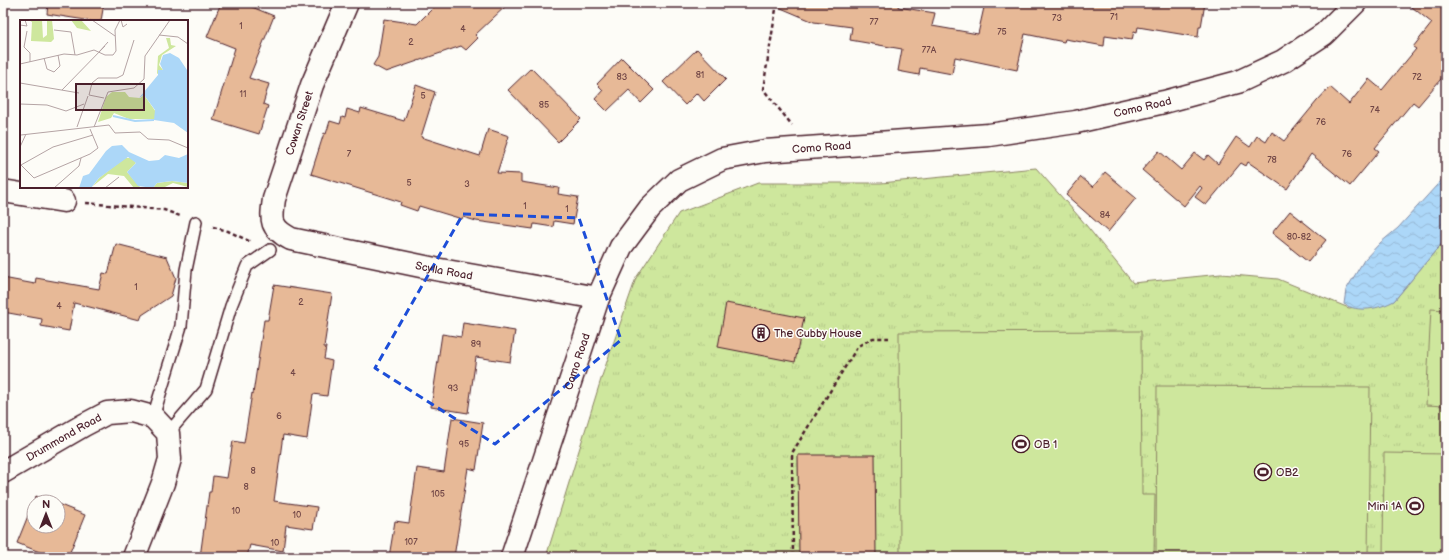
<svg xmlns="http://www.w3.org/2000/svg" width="1449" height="560" font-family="'Balsamiq Sans',sans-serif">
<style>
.park{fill:url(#park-tufts);stroke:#8c8364}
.pitch{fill:#cee79d;stroke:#8c8364}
.water{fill:url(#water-waves);stroke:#858da6}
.building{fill:#e7b997;stroke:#4a1f2b}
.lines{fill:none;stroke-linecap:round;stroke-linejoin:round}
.lane-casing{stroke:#4a1f2b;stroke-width:14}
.street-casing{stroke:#4a1f2b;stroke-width:25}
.secondary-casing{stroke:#4a1f2b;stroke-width:25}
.path{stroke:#4a1f2b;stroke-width:2.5;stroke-dasharray:4 3;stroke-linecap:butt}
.lane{stroke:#fdfcf7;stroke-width:11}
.street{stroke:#fdfcf7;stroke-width:22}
.secondary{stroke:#fdfcf7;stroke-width:22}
.marked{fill:none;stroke:#1d4ed8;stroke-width:3;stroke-dasharray:8 5;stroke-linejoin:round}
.labels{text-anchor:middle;stroke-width:3;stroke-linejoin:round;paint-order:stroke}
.number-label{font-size:9px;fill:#714646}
.street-label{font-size:11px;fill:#4a1f2b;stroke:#fdfcf7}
.poi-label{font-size:11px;fill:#4a1f2b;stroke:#fdfcf7;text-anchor:start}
.inset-river{fill:none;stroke:#acd7f8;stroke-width:2}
.inset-road{fill:none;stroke:#b5a4a5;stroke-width:1}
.view{fill:#4a1f2b;fill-opacity:0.15;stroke:#4a1f2b;stroke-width:2}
.inset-edge{fill:none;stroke:#4a1f2b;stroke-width:2}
</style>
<defs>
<pattern id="park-tufts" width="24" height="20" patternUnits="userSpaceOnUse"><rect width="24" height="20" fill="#cee79d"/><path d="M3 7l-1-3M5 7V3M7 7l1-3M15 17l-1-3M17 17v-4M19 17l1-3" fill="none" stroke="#b2c687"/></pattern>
<pattern id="water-waves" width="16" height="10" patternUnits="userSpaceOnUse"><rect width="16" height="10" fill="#acd7f8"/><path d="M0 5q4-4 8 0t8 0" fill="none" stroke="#96b8d5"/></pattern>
</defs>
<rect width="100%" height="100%" fill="#fdfcf7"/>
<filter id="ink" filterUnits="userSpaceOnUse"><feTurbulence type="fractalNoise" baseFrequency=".025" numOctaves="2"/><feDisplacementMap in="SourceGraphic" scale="8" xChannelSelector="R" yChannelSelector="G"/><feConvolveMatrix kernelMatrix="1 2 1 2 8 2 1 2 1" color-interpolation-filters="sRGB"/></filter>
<g filter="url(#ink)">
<!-- park -->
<path class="park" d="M 1036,168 L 1081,219 L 1133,283 L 1221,274 L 1278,279 L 1349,308 L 1394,301 L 1436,250 L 1441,245 L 1446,243 L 1446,557 L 546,557 L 602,376 L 636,278 L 679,213 L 758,183 L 881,183 Z"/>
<!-- pitch -->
<path class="pitch" d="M 1431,309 L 1446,310 L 1446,406 L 1426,405 Z
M 1141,331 L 1142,495 L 1155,495 L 1154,557 L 900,557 L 899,332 Z
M 1157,386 L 1370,387 L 1368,557 L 1156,557 Z
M 1384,453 L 1446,454 L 1446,557 L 1383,557 Z"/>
<!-- water -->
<path class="water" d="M 1446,175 L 1446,243 L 1441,245 L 1436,250 L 1394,301 C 1379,309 1358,313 1344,304 L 1346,290 L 1364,260 L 1380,243 L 1398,228 Z"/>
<!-- building -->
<path class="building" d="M 48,3 L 104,3 L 101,21 L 92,21 L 47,14 Z
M 221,3 L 242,3 L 274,16 L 249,78 L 269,84 L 263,104 L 268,106 L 259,134 L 213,120 L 235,48 L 207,37 Z
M 438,3 L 509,3 L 475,35 L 478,38 L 466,50 L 461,46 L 386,72 L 373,65 L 378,57 L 384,19 L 417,24 Z
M 769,3 L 899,3 L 898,7 L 935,13 L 932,26 L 978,34 L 985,3 L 1205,3 L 1201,27 L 1199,27 L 1198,37 L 1138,27 L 1137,32 L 1134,31 L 1132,40 L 1105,36 L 1104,46 L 1065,39 L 1064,42 L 1025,34 L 1017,70 L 955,57 L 952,74 L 920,68 L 919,75 L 898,71 L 902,49 L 850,40 L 852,27 L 814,22 Z
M 1407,3 L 1446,3 L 1446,73 L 1418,106 L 1413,102 L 1375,148 L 1379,151 L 1350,186 L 1311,154 L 1287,189 L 1248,162 L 1246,166 L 1241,163 L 1206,205 L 1195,197 L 1202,188 L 1200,186 L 1184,206 L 1142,170 L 1159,151 L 1181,170 L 1195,153 L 1204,160 L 1208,155 L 1218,164 L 1236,137 L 1250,147 L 1257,136 L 1266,142 L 1272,132 L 1284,141 L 1317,101 L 1330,87 L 1349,104 L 1369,79 L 1382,90 L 1416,49 L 1413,47 L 1432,23 Z
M 697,49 L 726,79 L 704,101 L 697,93 L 685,105 L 663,82 Z
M 622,58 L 654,90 L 641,103 L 629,90 L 607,111 L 595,99 L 603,90 L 597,84 Z
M 531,68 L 581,119 L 558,142 L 508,90 Z
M 416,85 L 435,92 L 421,137 L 480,156 L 488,129 L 509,136 L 497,173 L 521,174 L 521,182 L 559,188 L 558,194 L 578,197 L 573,224 L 554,221 L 553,227 L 534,224 L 533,229 L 476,221 L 463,217 L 462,219 L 419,206 L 417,211 L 400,205 L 401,202 L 311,174 L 324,133 L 326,134 L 330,121 L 340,124 L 342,117 L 345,118 L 347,109 L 360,113 L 361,108 L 404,121 Z
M 1105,172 L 1136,198 L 1108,232 L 1066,195 L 1081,177 L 1093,187 Z
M 1290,211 L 1326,240 L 1308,262 L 1272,233 Z
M 116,244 L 167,257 L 176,278 L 171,296 L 142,315 L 140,320 L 74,303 L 69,331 L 41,326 L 42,319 L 3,312 L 3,278 L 35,284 L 36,278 L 99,289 L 103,273 L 108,274 Z
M 274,285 L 332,294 L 324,347 L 326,347 L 324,359 L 332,361 L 327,396 L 313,394 L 307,439 L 283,435 L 274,501 L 317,507 L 313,529 L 286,525 L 283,551 L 250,545 L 247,557 L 200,557 L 209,492 L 211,492 L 213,476 L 227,478 L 233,441 L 244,443 L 252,393 L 253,394 L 264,320 L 268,320 Z
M 726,303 L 804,318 L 795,362 L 718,347 Z
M 463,323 L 515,331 L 510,362 L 476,357 L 468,413 L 431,407 L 442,334 L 461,337 Z
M 452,418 L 483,423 L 476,470 L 468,468 L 454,557 L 389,557 L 395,521 L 409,523 L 417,468 L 444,472 Z
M 798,455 L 875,455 L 876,557 L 799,557 Z
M 36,496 L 52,502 L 34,502 L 34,526 L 58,526 L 58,504 L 85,515 L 68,557 L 52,557 L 17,543 Z"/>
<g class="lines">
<defs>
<path id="lane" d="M 153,417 L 181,326 L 186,270 L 196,222
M 168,433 L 206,389 L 231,306 L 247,266 L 270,250"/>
<g id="street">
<path id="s1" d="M 347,3 L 312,85 L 274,199 C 271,221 270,228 291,239 L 435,269 L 598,298"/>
<path d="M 3,191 L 64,201"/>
<path id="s2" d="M 3,472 L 84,425 L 107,413 L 131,411 L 153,417 L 168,433 L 170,459 L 163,483 L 134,557"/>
</g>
<g id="secondary">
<path id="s3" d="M 512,557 L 598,298 L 621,247 L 650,208 L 679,180 L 722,159 L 765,151 L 989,135 L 1076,122 L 1164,102 L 1238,82 L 1283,61 L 1324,34 L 1355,3"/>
</g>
</defs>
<!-- lane casing -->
<use href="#lane" class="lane-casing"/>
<!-- street casing -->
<use href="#street" class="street-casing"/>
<!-- secondary casing -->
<use href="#secondary" class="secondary-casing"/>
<!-- path -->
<path class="path" d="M 777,3 L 763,89 L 792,125
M 86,203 L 164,210 L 180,216
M 213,227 L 228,231 L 251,242
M 793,557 L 792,453 L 858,346 L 873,338 L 889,338"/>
<!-- lane -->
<use href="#lane" class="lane"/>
<!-- street -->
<use href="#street" class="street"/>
<!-- secondary -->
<use href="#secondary" class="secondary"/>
</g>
</g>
<!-- marked area -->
<path class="marked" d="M 463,214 L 579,218 L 621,340 L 495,444 L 375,368 Z"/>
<!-- icons -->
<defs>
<symbol id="building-ring" viewBox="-11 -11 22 22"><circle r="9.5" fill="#fdfcf7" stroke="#4a1f2b" stroke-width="1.5"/><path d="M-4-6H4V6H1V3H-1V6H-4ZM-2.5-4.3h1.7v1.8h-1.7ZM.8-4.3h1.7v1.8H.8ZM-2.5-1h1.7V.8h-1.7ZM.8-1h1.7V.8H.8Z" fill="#4a1f2b"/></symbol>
<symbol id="stadium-ring" viewBox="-11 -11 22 22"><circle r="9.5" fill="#fdfcf7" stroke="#4a1f2b" stroke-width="1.5"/><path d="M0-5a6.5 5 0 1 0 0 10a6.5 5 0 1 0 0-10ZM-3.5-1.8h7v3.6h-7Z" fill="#4a1f2b"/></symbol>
</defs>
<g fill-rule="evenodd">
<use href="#building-ring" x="751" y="323" width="20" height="20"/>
<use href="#stadium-ring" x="1011" y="434" width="20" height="20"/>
<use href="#stadium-ring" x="1253" y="462" width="20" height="20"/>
<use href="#stadium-ring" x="1405" y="496" width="20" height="20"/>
</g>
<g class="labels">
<!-- number labels -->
<g class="number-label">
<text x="1114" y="20">71</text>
<text x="1057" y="21">73</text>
<text x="874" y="25">77</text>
<text x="241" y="29">1</text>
<text x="463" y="32">4</text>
<text x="1002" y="35">75</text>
<text x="411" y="45">2</text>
<text x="929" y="53">77A</text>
<text x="700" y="78">81</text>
<text x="622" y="80">83</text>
<text x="1417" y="80">72</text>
<text x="243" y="97">11</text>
<text x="423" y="99">5</text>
<text x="544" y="108">85</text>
<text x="1375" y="113">74</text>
<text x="1321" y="125">76</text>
<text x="349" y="157">7</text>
<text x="1347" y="157">76</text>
<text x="1272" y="163">78</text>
<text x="409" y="186">5</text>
<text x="467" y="187">3</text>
<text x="525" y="209">1</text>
<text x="567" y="212">1</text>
<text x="1105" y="218">84</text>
<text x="1299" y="240">80-82</text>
<text x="136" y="290">1</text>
<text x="301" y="305">2</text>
<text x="59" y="309">4</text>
<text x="476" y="347">89</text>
<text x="293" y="376">4</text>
<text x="453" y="391">93</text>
<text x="279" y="419">6</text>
<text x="464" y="447">95</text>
<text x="253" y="474">8</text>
<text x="246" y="490">8</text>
<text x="438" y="497">105</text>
<text x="236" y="514">10</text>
<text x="297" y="518">10</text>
<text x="411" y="545">107</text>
<text x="275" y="546">10</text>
</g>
<!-- street labels -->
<g class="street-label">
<text dy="4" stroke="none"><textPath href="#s3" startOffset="890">Como Road</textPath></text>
<text transform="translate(299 123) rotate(-72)" y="4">Cowan Street</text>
<text dy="4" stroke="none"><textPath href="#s3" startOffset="566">Como Road</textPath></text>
<text dy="4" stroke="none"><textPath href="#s1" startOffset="414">Scylla Road</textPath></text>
<text dy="4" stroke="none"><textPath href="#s3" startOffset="206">Como Road</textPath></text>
<text dy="4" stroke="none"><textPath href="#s2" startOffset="70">Drummond Road</textPath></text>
</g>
<!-- poi labels -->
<g class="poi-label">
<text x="774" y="337">The Cubby House</text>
<text x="1034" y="448">OB 1</text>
<text x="1276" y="476">OB2</text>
<text x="1402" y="510" text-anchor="end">Mini 1A</text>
</g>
</g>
<!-- overview -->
<g transform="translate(20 20)">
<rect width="168" height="168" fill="#fdfcf7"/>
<path d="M 9,0 L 22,0 L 23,18 L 27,15 L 27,0 L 32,0 L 34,19 L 31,22 L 11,21 L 12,2 ZM 51,0 L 61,0 L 71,11 L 57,8 Z" fill="#cee79d"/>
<path d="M 105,138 L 112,138 L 116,143 L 107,152 L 121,168 L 114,168 L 104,156 L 88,154 L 73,166 L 79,158 ZM 152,161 L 168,163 L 168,167 L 153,163 L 143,168 L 133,168 L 137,163 Z" fill="#cee79d"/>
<path d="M 146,18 L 150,18 L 151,25 L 156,26 L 142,35 L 139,45 L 143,50 L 137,54 L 138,36 L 149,28 ZM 92,72 L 105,72 L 109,77 L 120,78 L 124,75 L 136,92 L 135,99 L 109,99 L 94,93 L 91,98 L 78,102 L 86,77 Z" fill="#cee79d"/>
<path d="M 98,79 L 110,79 L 110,87 L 110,82 L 121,82 L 120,98 L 110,98 L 110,94 L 98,94 Z" fill="#cee79d"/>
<path d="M 150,33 L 159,38 L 167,50 L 168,113 L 154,103 L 134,100 L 135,90 L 124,75 L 119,78 L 138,55 L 138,50 L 143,50 L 140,44 L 143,35 ZM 102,125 L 109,132 L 129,141 L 139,140 L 145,135 L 159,138 L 168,134 L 168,163 L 152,161 L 137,163 L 133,168 L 118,166 L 107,152 L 116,143 L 108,137 L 79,158 L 71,168 L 59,168 L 63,156 L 69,154 L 86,131 L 92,126 Z" fill="#acd7f8"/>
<path class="inset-river" d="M 93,96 L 115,101 L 134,100"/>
<path class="inset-road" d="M 72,0 L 95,16M 101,0 L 103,7 L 107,4M 0,5 L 7,6 L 5,0M 34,10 L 51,12 L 55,35M 7,11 L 4,27 L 10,33 L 10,42M 139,15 L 158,17 L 168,24M 79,32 L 88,22M 24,38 L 27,49 L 34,52 L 40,46 L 38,35M 0,44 L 44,34 L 57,35 L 74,30 L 85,35 L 93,35 L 96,31 L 95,10 L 100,0M 0,63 L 59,73M 42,70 L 85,26M 84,78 L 69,75 L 72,63 L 78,58 L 97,58 L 103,55 L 114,20M 0,84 L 27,85 L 46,91 L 64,84M 57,107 L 68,76M 74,107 L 88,72 L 114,68 L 124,59 L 125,36 L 150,0M 1,115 L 89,105 L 95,113 L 120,112 L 128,119 L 149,120 L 168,128M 0,127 L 6,114M 0,144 L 14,158 L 70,134 L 78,128 L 70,109M 1,145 L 33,127 L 73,115M 34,168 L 59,146 L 61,138M 85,168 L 99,157"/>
<path class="view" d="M 56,64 L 124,64 L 124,90 L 56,90 Z"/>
<rect width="168" height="168" class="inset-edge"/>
</g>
<!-- margin -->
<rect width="1449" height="560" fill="none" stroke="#fdfcf7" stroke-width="16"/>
<rect x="8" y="8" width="1433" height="544" fill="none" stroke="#4a1f2b" stroke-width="1.5" filter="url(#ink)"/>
<!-- north arrow -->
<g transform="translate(46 514)"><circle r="19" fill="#fdfcf7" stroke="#b5a4a5"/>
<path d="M0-3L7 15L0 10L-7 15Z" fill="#4a1f2b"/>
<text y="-6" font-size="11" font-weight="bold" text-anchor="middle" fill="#4a1f2b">N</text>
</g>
</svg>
